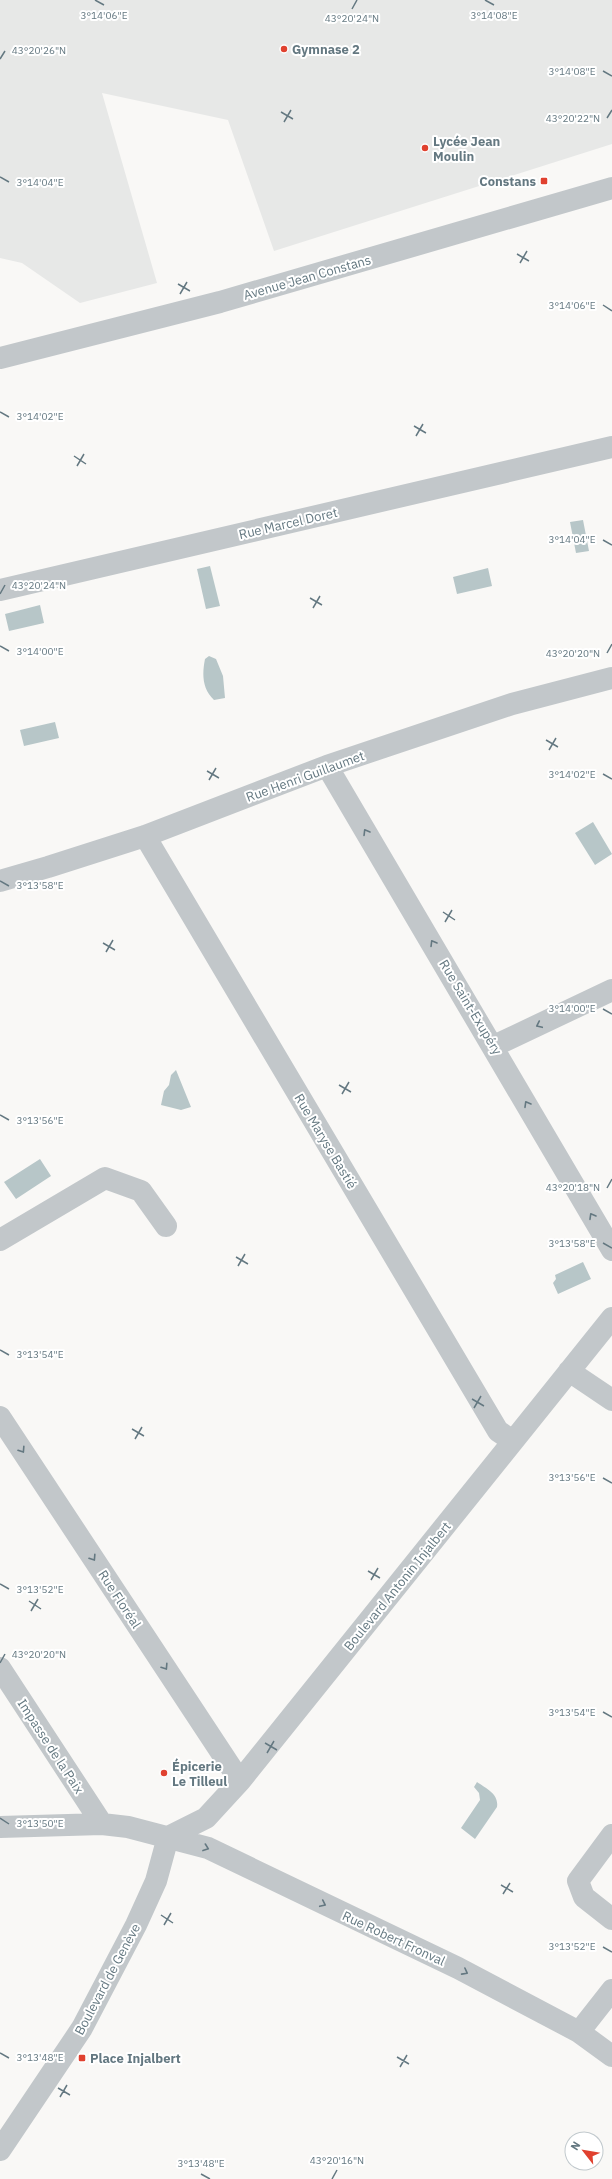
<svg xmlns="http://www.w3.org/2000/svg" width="612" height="2179" font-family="'IBM Plex Sans',sans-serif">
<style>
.built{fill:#e7e8e7}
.water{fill:#b7c6c8}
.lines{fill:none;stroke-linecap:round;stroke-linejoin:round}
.minor{stroke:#c2c7ca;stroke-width:22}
.oneway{stroke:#647881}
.ticks{fill:none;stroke:#647881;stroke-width:1.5}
.poi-dot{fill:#e0412f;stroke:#fff;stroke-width:1.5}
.labels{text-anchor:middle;stroke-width:4;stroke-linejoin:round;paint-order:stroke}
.poi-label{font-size:13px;font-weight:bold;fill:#647881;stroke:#fff;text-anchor:start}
.street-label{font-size:13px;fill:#647881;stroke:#fff}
.ticks-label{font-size:10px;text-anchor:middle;fill:#647881;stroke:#fff;stroke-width:4;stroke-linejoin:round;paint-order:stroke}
</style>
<rect width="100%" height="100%" fill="#f9f8f6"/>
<!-- built -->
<path class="built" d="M 0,0 L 612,0 L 612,144 L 274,251 L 228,120 L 102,93 L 157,283 L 80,303 L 22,263 L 0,258 Z"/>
<!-- water -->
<path class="water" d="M 583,520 L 589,551 L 576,553 L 570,522 Z
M 210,566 L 220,606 L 206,609 L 197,569 Z
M 488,568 L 492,586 L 457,594 L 453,577 Z
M 40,605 L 44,623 L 9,631 L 5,614 Z
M 209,656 L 216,659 L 223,676 L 225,698 L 214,700 C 202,689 202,674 205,659 Z
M 55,722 L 59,738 L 24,746 L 20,730 Z
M 593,822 L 612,854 L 595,865 L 575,833 Z
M 176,1070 L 191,1107 L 181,1110 L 161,1105 L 164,1091 L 169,1085 L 171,1075 Z
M 40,1159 L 51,1176 L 16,1199 L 4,1182 Z
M 583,1262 L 591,1279 L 558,1294 L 553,1283 L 556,1279 L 555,1275 Z
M 477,1782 C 487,1789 499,1794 497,1807 L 475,1839 L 461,1828 L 480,1800 L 479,1793 L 474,1787 Z"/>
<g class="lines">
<!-- minor -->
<path class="minor" d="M 0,358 L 220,302 L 612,188
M 0,590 L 612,447
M 327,766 L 612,1250
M 145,836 L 498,1431 L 513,1441
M 0,881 L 48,867 L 145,836 L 327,766 L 512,704 L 612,678
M 494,1046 L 612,990
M 0,1240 L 105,1178 L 141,1191 L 166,1226
M 569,1371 L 612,1400
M 0,1417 L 240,1781
M 0,1668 L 102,1824
M 0,1827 L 102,1824 L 128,1827 L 208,1848 L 458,1968 L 579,2032 L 612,2056
M 612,1835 L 578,1881 L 584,1897 L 612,1919
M 168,1837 L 206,1818 L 240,1781 L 612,1318
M 579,2032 L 612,1990
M 0,2150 L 82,2028 L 136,1925 L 156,1881 L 168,1837"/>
</g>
<!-- one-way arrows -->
<defs><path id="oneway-chevron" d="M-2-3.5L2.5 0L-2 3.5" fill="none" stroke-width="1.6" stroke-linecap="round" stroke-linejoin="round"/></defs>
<g class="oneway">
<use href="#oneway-chevron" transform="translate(366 832) rotate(-121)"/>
<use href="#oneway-chevron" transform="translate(433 943) rotate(-121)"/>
<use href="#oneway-chevron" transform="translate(539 1025) rotate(155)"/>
<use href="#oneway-chevron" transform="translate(527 1104) rotate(-120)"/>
<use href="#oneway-chevron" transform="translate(592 1216) rotate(-120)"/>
<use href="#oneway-chevron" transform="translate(22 1450) rotate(57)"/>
<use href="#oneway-chevron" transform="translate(93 1558) rotate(57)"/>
<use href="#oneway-chevron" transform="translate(165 1667) rotate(57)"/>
<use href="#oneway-chevron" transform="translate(206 1848) rotate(20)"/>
<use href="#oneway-chevron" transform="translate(323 1904) rotate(25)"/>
<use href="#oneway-chevron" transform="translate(465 1972) rotate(28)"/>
</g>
<!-- ticks -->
<path class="ticks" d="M 95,0 L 104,5M 485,0 L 494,5M 352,9 L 357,0M 0,59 L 5,51M 603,71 L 612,76M 281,112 L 293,119M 607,118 L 612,110M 284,122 L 291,110M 0,177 L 9,182M 517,254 L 529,261M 520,263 L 527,251M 178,284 L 190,291M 180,294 L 187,282M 603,305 L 612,311M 0,412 L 9,417M 414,426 L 426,433M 416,436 L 423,424M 74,456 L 86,464M 77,466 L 84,454M 603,540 L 612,545M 0,594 L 5,585M 310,598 L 322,605M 313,608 L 320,596M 0,646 L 9,651M 607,653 L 612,644M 546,740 L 558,747M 549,750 L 556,738M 207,771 L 219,778M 603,774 L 612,779M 209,780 L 216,768M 0,881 L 9,886M 443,912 L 455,920M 445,922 L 452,910M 103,943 L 115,950M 106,952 L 113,940M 603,1009 L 612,1014M 339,1085 L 351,1092M 342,1094 L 349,1082M 0,1115 L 9,1120M 607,1188 L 612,1179M 603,1243 L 612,1248M 236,1257 L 248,1264M 238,1266 L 245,1254M 0,1350 L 9,1355M 472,1399 L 484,1406M 474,1408 L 481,1396M 132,1429 L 144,1436M 135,1439 L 142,1427M 603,1478 L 612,1483M 368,1571 L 380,1578M 371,1580 L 378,1568M 0,1584 L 9,1589M 29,1601 L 41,1609M 31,1611 L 38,1599M 0,1663 L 5,1654M 603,1712 L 612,1717M 265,1743 L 277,1750M 267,1753 L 274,1741M 0,1818 L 9,1824M 501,1885 L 513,1892M 503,1894 L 510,1883M 161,1915 L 173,1923M 164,1925 L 171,1913M 603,1947 L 612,1952M 0,2053 L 9,2058M 397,2057 L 409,2064M 400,2067 L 407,2055M 58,2088 L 70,2095M 60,2097 L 67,2085M 201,2174 L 210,2179M 332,2179 L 337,2170"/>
<!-- markers -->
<g class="poi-dot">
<circle cx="284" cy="49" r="4"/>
<circle cx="425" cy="148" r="4"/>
<rect x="540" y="177" width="8" height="8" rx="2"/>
<circle cx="164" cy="1773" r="4"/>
<rect x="78" y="2054" width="8" height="8" rx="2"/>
</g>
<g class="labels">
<!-- poi labels -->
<g class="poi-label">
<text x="292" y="54">Gymnase 2</text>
<text x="433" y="146">Lycée Jean<tspan x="433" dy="15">Moulin</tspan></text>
<text x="536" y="186" text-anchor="end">Constans</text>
<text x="172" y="1771">Épicerie<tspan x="172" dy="15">Le Tilleul</tspan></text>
<text x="90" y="2063">Place Injalbert</text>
</g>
<!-- street labels -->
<g class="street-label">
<text transform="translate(307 277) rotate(-16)" y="5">Avenue Jean Constans</text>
<text transform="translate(288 523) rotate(-13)" y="5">Rue Marcel Doret</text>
<text transform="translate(305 776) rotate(-20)" y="5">Rue Henri Guillaumet</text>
<text transform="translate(471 1007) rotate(59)" y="5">Rue Saint-Exupéry</text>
<text transform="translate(326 1141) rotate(59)" y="5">Rue Maryse Bastié</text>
<text transform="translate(397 1586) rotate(-51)" y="5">Boulevard Antonin Injalbert</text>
<text transform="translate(120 1599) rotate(57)" y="5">Rue Floréal</text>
<text transform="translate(51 1746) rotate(57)" y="5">Impasse de la Paix</text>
<text transform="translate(394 1938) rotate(25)" y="5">Rue Robert Fronval</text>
<text transform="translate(107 1979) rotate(-62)" y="5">Boulevard de Genève</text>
</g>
</g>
<g class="ticks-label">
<text x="104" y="19">3°14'06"E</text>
<text x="494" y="19">3°14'08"E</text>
<text x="352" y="22">43°20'24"N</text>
<text x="39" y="54">43°20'26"N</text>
<text x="572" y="75">3°14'08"E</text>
<text x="573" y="122">43°20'22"N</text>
<text x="40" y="186">3°14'04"E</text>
<text x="572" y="309">3°14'06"E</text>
<text x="40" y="420">3°14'02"E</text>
<text x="572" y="543">3°14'04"E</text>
<text x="39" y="589">43°20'24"N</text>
<text x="40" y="655">3°14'00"E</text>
<text x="573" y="657">43°20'20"N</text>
<text x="572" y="778">3°14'02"E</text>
<text x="40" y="889">3°13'58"E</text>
<text x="572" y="1012">3°14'00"E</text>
<text x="40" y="1124">3°13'56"E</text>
<text x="573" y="1191">43°20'18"N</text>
<text x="572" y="1247">3°13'58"E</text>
<text x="40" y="1358">3°13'54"E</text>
<text x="572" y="1481">3°13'56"E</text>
<text x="40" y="1593">3°13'52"E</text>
<text x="39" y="1658">43°20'20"N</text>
<text x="572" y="1716">3°13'54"E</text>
<text x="40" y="1827">3°13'50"E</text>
<text x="572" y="1950">3°13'52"E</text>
<text x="40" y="2061">3°13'48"E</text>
<text x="337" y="2164">43°20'16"N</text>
<text x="201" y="2167">3°13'48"E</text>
</g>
<!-- north arrow -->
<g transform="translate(584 2151) rotate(301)"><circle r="19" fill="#ffffff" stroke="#c1c9cd"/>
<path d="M0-3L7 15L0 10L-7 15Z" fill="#e0412f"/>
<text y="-6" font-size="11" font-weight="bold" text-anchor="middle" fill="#647881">N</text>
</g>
</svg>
